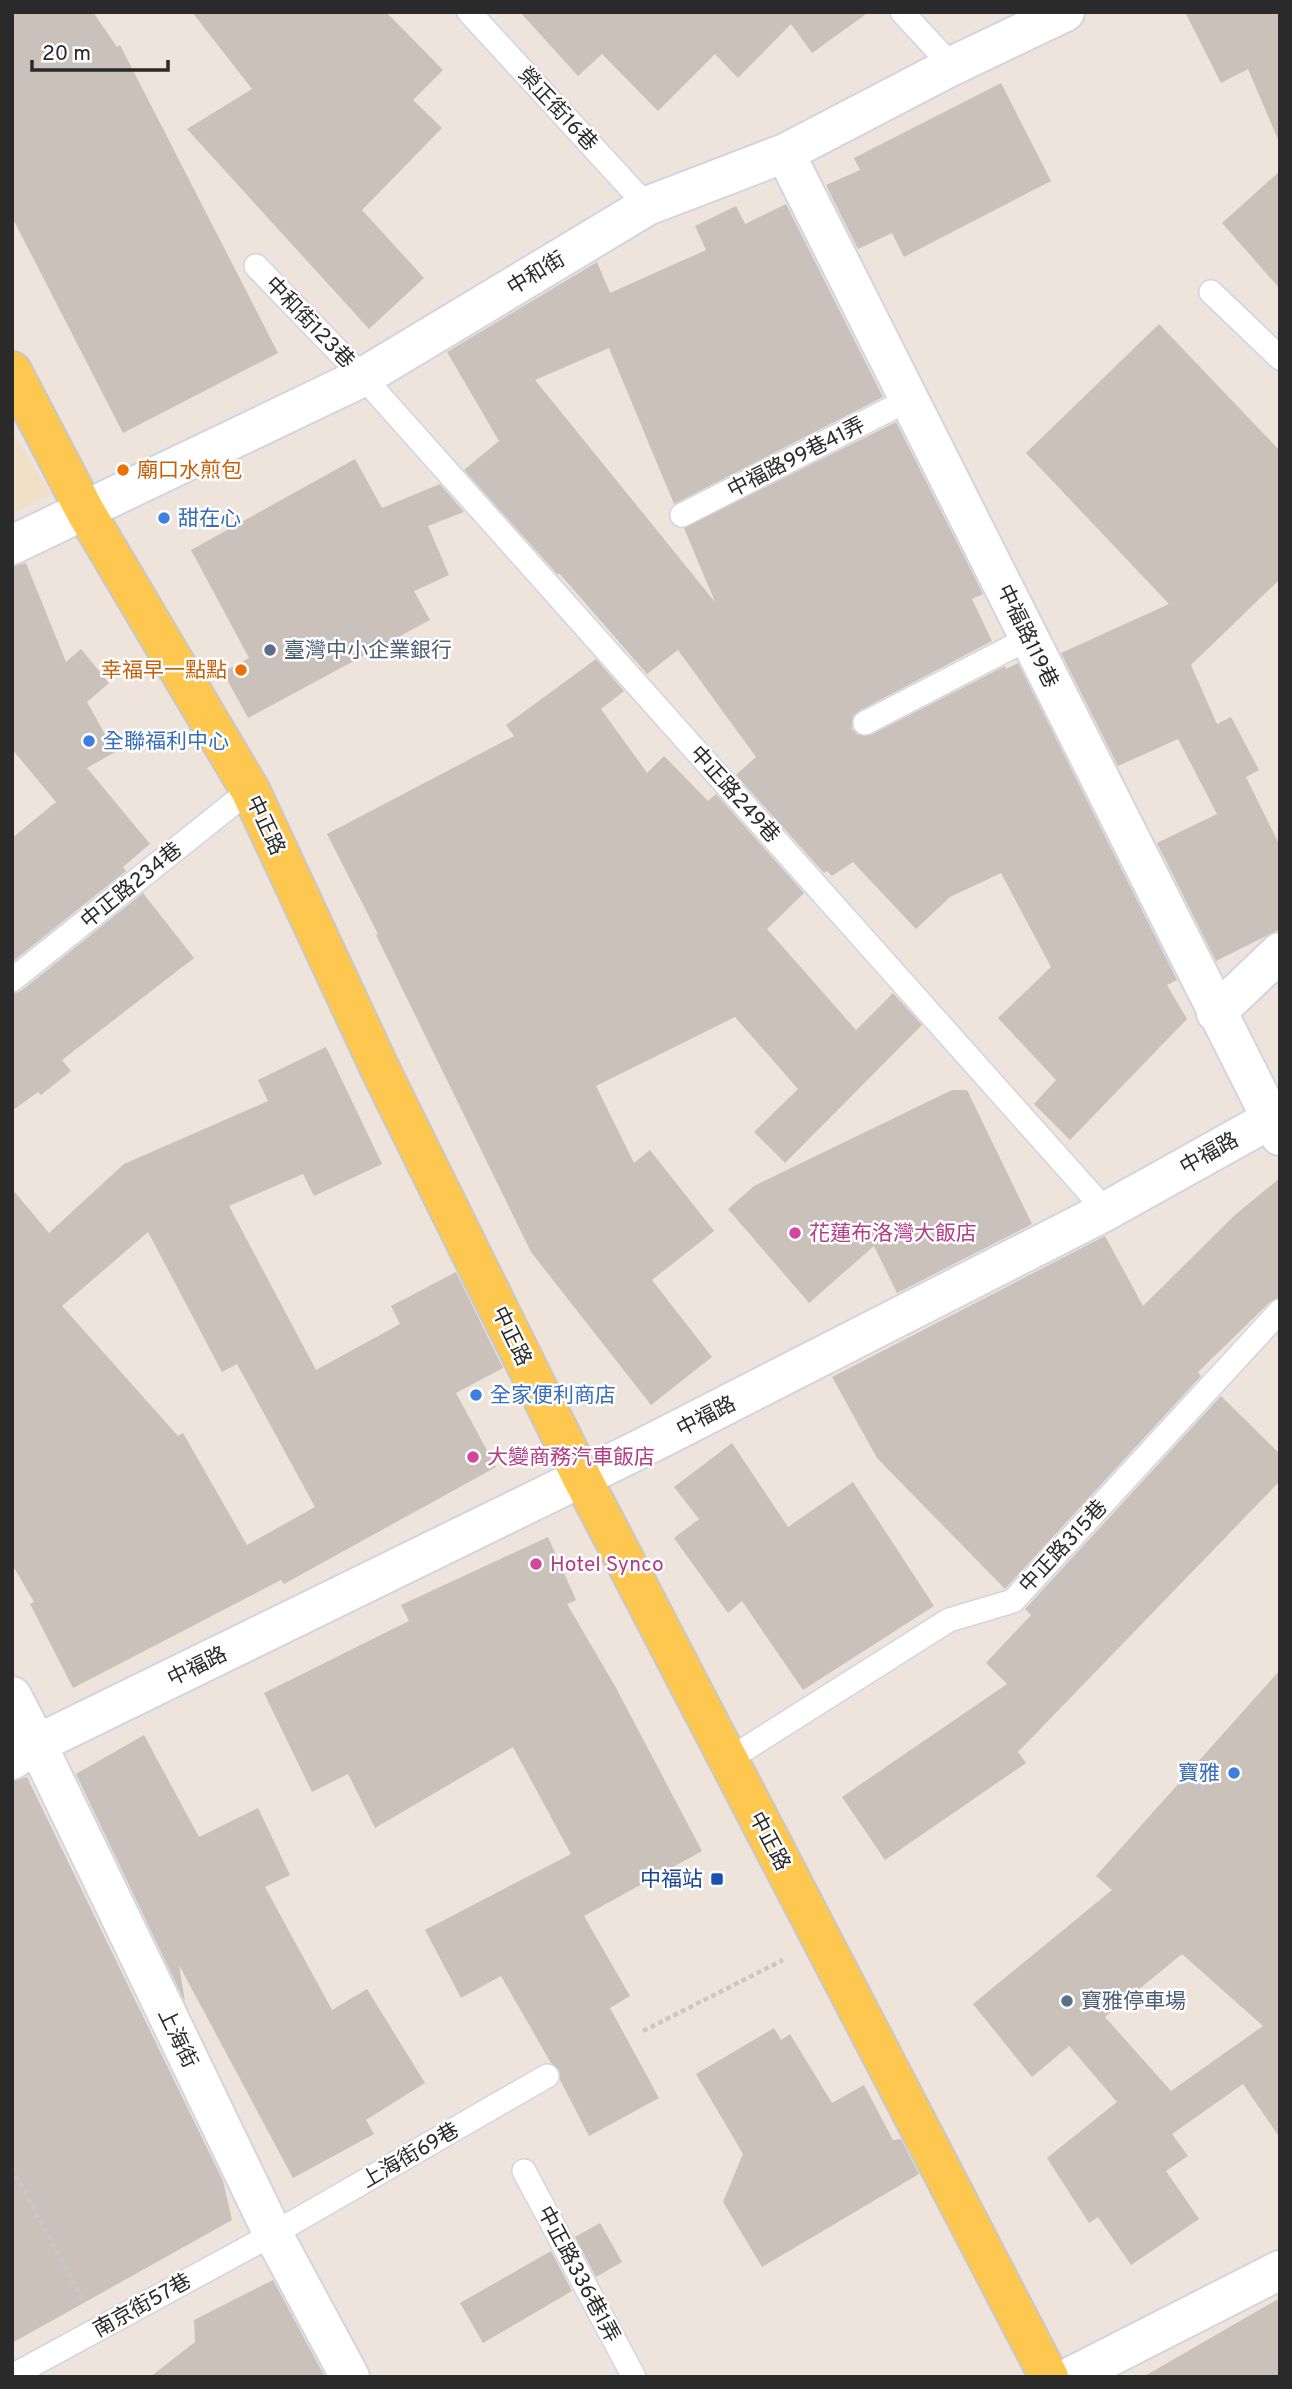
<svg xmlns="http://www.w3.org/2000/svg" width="1292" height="2389" font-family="Overpass,'Noto Sans TC',sans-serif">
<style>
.education{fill:#f1e0c8}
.building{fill:#c9c1ba;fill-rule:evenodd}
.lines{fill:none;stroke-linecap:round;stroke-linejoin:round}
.lane-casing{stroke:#d0d5e4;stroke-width:26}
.street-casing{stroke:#d0d5e4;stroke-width:42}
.primary-casing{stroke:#c8c8c8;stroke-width:42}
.path{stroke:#c8c8c8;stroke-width:4.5;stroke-dasharray:5 3.5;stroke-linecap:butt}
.lane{stroke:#fff;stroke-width:23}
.street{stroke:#fff;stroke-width:38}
.primary{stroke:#fdc750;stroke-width:38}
.food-dot{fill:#e8710a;stroke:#fff;stroke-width:2.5}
.shop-dot{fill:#3f7fe0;stroke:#fff;stroke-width:2.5}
.service-dot{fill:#5c6f8a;stroke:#fff;stroke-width:2.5}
.hotel-dot{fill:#d1479c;stroke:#fff;stroke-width:2.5}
.transit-dot{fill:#1a4fb4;stroke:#fff;stroke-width:2.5}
.labels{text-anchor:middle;stroke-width:5;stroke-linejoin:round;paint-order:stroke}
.street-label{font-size:21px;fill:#2a2a2a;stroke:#fff}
.food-label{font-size:21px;fill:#c56008;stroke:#fff;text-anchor:start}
.shop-label{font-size:21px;fill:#366cbe;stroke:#fff;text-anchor:start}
.service-label{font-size:21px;fill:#4e5e75;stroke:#fff;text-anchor:start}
.hotel-label{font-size:21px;fill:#b23c85;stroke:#fff;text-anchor:start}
.transit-label{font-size:21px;fill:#164399;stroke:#fff;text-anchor:end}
</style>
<rect width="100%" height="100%" fill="#eee4db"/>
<!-- education -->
<path class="education" d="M 12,432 L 50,493 L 12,515 Z"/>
<!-- building -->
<path class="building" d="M 12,12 L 93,12 L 117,47 L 120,45 L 278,353 L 123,433 L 12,217 Z
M 192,12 L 386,12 L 443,70 L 413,100 L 442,128 L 362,210 L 424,278 L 369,329 L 187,129 L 252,89 Z
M 520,12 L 869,12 L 812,53 L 791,24 L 738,78 L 715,54 L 658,111 L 602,54 L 578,76 Z
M 1185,12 L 1280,12 L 1280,144 L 1248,69 L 1221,83 Z
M 1001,83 L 1051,181 L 904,257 L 892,233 L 858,249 L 826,185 L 860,170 L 854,158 Z
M 1280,171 L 1280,289 L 1222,223 Z
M 786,204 L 883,397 L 674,504 L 609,348 L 535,380 L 715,602 L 684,528 L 896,422 L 983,594 L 972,599 L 992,641 L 859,711 L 853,716 L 852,729 L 858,735 L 871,735 L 1005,666 L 1006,669 L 1018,663 L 1177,980 L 1167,985 L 1187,1019 L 1070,1140 L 1034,1104 L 1056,1080 L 998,1018 L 1051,967 L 1001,873 L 950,897 L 916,929 L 853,862 L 832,876 L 827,871 L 824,873 L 736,775 L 756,757 L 678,650 L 647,674 L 559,573 L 558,575 L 464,470 L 499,441 L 447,352 L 597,262 L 610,293 L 706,250 L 695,226 L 736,206 L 745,224 Z
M 1159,324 L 1280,451 L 1280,579 L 1191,665 L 1217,724 L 1231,717 L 1259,770 L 1246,777 L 1280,846 L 1280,929 L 1216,961 L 1157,843 L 1217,814 L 1178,739 L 1118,766 L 1061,653 L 1169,604 L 1026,453 Z
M 355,459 L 382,508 L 440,484 L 464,512 L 428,526 L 449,575 L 414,591 L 430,620 L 248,718 L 223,672 L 249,658 L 191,550 Z
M 26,563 L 66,662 L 81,649 L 109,683 L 87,702 L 115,752 L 87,768 L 150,844 L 123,867 L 126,871 L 12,962 L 12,838 L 56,802 L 12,749 L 12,567 Z
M 596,659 L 624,691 L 601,709 L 647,773 L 664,756 L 708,801 L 716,794 L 804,893 L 767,929 L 856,1030 L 893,993 L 922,1025 L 785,1163 L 754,1132 L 798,1089 L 735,1017 L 596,1086 L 634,1163 L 650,1150 L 714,1231 L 652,1280 L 712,1357 L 651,1405 L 531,1252 L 376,935 L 378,934 L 327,834 L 514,736 L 506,725 Z
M 143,893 L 194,958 L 62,1060 L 71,1071 L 41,1095 L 38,1092 L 12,1111 L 12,994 L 21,991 Z
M 326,1047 L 382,1164 L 314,1196 L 303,1174 L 229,1206 L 316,1370 L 400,1324 L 391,1306 L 456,1272 L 503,1368 L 456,1393 L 496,1467 L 284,1584 L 281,1580 L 73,1688 L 30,1604 L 34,1602 L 12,1564 L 12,1189 L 49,1233 L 124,1164 L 268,1101 L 258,1080 ZM 148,1232 L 222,1372 L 237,1364 L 315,1507 L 247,1545 L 183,1433 L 178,1436 L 62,1306 Z
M 952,1090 L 967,1090 L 1032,1224 L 897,1293 L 874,1246 L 809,1303 L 728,1209 L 754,1186 Z
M 1280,1178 L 1280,1297 L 1270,1302 L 1198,1372 L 1201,1376 L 1005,1589 L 877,1458 L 832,1377 L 1105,1236 L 1143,1306 L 1235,1215 Z
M 1221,1396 L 1280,1454 L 1280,1481 L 1018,1752 L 1026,1763 L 885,1860 L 842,1797 L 1007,1684 L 986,1663 L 1031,1615 L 1025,1609 Z
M 732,1443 L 788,1527 L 853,1482 L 934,1606 L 803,1690 L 742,1601 L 728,1613 L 674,1538 L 699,1519 L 674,1487 Z
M 548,1537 L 576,1600 L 567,1604 L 615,1686 L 702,1851 L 584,1916 L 630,1996 L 610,2008 L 659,2098 L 589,2136 L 560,2080 L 559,2070 L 551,2063 L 501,1976 L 461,1998 L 425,1930 L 571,1854 L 513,1747 L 375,1828 L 348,1774 L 312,1792 L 264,1693 L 409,1621 L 401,1605 Z
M 1280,1670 L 1280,2138 L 1243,2084 L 1172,2134 L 1188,2156 L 1166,2171 L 1199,2219 L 1131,2265 L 1098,2217 L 1089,2223 L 1047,2158 L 1117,2102 L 1069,2046 L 1032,2077 L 973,2004 L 1112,1890 L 1096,1876 ZM 1182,1954 L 1263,2026 L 1171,2091 L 1105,2017 Z
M 144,1735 L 199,1837 L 258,1808 L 290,1875 L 265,1887 L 332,2010 L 367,1989 L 425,2083 L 366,2120 L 374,2134 L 293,2178 L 179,1965 L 185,2002 L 76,1774 Z
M 27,1777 L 223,2181 L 232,2220 L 12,2343 L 12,1782 Z
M 774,2028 L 781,2040 L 790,2034 L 832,2103 L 864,2085 L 893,2140 L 901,2139 L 919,2174 L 762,2267 L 723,2202 L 743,2154 L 696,2074 Z
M 600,2223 L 622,2262 L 596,2277 L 575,2237 Z
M 551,2251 L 572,2291 L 483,2343 L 460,2303 Z
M 273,2280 L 325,2377 L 150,2377 L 195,2342 L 194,2320 Z
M 1280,2298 L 1280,2377 L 1143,2377 Z"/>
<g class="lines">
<defs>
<path id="lane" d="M 469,12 L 647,206
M 902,12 L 952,66
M 256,266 L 363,377 L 1106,1211
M 1211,292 L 1280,358
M 682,515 L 910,399
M 865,723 L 1029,638
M 12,980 L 250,790
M 728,1760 L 949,1620 L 1013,1601 L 1280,1311
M 524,2171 L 634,2377
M 12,2376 L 273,2234 L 547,2076"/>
<path id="street" d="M 785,153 L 1280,1136
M 12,545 L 363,377 L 647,206 L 785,153 L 952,66 L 1065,12
M 1216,1013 L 1280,952
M 12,1696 L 37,1744 L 273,2234 L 350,2377
M 12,1760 L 37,1744 L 638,1450 L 1106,1211 L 1280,1114
M 1070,2377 L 1280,2270"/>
<path id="primary" d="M 12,371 L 85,511 L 250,790 L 382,1073 L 582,1478 L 1049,2377"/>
</defs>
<!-- lane casing -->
<use href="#lane" class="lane-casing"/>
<!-- street casing -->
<use href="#street" class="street-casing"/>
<!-- primary casing -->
<use href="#primary" class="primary-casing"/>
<!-- path -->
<path class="path" d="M 643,2031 L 783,1960
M 12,2168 L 83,2300"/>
<!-- lane -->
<use href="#lane" class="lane"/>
<!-- street -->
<use href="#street" class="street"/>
<!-- primary -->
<use href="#primary" class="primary"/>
</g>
<!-- markers -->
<g class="food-dot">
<circle cx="123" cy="470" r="7"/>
<circle cx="241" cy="670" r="7"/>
</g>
<g class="shop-dot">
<circle cx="164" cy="518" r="7"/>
<circle cx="89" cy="741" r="7"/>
<circle cx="476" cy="1395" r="7"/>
<circle cx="1234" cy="1773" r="7"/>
</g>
<g class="service-dot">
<circle cx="270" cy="650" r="7"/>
<circle cx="1067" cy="2001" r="7"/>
</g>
<g class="hotel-dot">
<circle cx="795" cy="1233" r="7"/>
<circle cx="473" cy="1457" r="7"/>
<circle cx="536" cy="1564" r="7"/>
</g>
<rect class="transit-dot" x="710" y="1872" width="14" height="14" rx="3.5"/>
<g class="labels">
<!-- street labels -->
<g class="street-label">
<text transform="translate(558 109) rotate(47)" y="7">榮正街16巷</text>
<text transform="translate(536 273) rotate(-31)" y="7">中和街</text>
<text transform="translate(310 322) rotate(46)" y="7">中和街123巷</text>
<text transform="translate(796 457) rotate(-27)" y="7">中福路99巷41弄</text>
<text transform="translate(1028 636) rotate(64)" y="7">中福路119巷</text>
<text transform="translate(735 794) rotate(48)" y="7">中正路249巷</text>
<text transform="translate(266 825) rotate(65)" y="7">中正路</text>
<text transform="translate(131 885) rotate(-39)" y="7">中正路234巷</text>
<text transform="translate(1209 1153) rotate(-29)" y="7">中福路</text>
<text transform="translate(512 1336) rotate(64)" y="7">中正路</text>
<text transform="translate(706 1416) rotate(-27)" y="7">中福路</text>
<text transform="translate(1063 1546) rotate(-47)" y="7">中正路315巷</text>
<text transform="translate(197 1666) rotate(-26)" y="7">中福路</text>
<text transform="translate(770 1841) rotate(62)" y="7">中正路</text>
<text transform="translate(178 2038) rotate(64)" y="7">上海街</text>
<text transform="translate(410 2155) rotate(-30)" y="7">上海街69巷</text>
<text transform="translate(579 2274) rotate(62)" y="7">中正路336巷1弄</text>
<text transform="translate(142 2305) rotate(-29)" y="7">南京街57巷</text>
</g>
<!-- food labels -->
<g class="food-label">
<text x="137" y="477">廟口水煎包</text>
<text x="227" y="677" text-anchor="end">幸福早一點點</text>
</g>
<!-- shop labels -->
<g class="shop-label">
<text x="178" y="525">甜在心</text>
<text x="103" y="748">全聯福利中心</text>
<text x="490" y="1402">全家便利商店</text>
<text x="1220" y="1780" text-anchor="end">寶雅</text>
</g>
<!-- service labels -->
<g class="service-label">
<text x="284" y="657">臺灣中小企業銀行</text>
<text x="1081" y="2008">寶雅停車場</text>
</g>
<!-- hotel labels -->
<g class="hotel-label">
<text x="809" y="1240">花蓮布洛灣大飯店</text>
<text x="487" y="1464">大變商務汽車飯店</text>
<text x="550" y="1571">Hotel Synco</text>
</g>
<!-- transit labels -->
<g class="transit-label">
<text x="703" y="1886">中福站</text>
</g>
</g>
<!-- border -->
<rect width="1292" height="2389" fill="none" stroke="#2a2a2a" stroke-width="28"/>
<!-- scale -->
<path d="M32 60v10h136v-10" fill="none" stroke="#2a2a2a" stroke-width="3.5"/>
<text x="42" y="60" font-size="21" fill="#2a2a2a" stroke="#ffffff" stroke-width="5" paint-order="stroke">20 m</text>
</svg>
